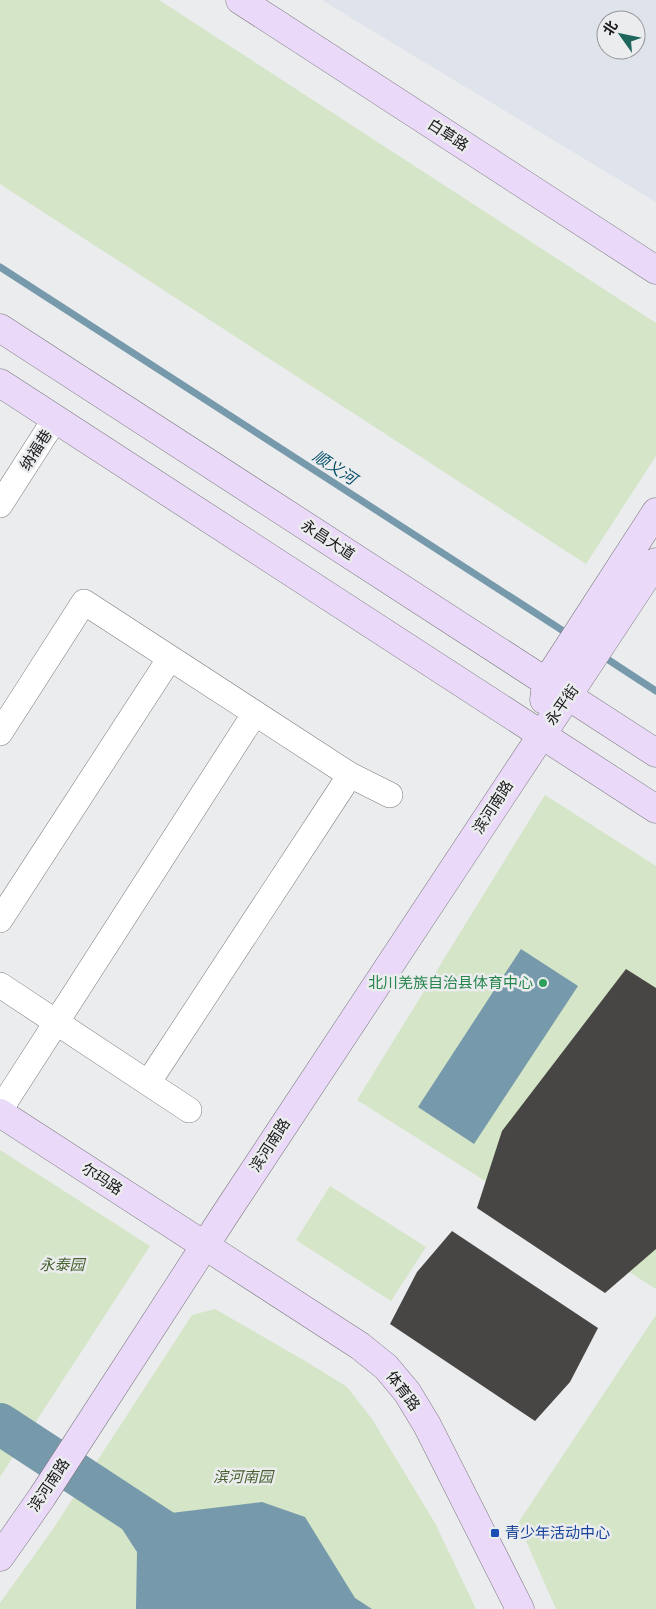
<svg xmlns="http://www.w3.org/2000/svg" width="656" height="1609" font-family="Georgia,'Noto Sans SC',serif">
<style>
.built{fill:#dee3ec;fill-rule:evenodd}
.green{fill:#d5e5c7}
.water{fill:#769aab}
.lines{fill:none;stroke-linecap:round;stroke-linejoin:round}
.stream{stroke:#769aab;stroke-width:7}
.river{stroke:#769aab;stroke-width:42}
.building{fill:#474645}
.street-casing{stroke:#797a7c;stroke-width:26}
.secondary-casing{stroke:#797a7c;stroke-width:29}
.street{stroke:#fff;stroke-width:25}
.secondary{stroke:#ead9f8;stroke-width:28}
.leisure-dot{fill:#2e9e5b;stroke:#ebecee;stroke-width:2}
.transit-dot{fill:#1a4fb4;stroke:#ebecee;stroke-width:2}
.labels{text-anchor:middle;stroke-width:5;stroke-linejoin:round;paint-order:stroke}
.street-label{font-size:15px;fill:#181819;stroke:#ebecee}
.leisure-label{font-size:15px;fill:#27864d;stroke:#ebecee;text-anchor:end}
.park-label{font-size:15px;font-style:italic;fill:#486030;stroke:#ebecee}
.transit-label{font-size:15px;fill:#164399;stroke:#ebecee;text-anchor:start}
.water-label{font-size:16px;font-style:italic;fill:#07516a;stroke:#ebecee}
</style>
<rect width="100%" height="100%" fill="#ebecee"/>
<!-- built -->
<path class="built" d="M 324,0 L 656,0 L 656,202 L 323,1 ZM 606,20 L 636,20 L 636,50 L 606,50 Z"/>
<!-- green -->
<path class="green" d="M 0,0 L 159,0 L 656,323 L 656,456 L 586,564 L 0,184 Z
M 545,795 L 656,866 L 656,1289 L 357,1100 Z
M 0,1150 L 150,1246 L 0,1477 Z
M 330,1186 L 426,1247 L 391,1301 L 296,1240 Z
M 215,1309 L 307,1362 L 347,1387 L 372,1419 L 435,1523 L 476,1609 L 0,1609 L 0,1603 L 53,1529 L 192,1315 Z
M 656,1315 L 656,1609 L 556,1609 L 518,1523 Z"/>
<!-- water -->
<path class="water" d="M 521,949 L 578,986 L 474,1144 L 418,1107 Z
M 130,1493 L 171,1513 L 262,1502 L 305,1517 L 355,1598 L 372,1609 L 136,1609 L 137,1552 L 113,1515 Z"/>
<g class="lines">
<!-- stream -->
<path class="stream" d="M 0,267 L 571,636
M 601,655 L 656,691"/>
<!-- river -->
<path class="river" d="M 0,1424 L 171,1536"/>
</g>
<!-- building -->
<path class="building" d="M 626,969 L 656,988 L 656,1249 L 605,1293 L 477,1208 L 502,1131 Z
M 452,1231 L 598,1328 L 570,1382 L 535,1421 L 390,1324 L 417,1272 Z"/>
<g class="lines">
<defs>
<path id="street" d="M 0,505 L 55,419
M 0,733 L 84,602 L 350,775 L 148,1083
M 350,775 L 390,795
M 0,920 L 170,658
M 0,985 L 189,1110
M 0,1110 L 255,713"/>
<path id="secondary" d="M 240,0 L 656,270
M 0,328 L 656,753
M 0,383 L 656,809
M 544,700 L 546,682 L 656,512
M 0,1113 L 360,1346 L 386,1367 L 407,1392 L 427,1425 L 520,1609
M 0,1557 L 42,1497 L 226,1213 L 656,562"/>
</defs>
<!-- street casing -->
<use href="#street" class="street-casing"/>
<!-- secondary casing -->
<use href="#secondary" class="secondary-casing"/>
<!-- street -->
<use href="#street" class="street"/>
<!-- secondary -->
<use href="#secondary" class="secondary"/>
</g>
<!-- markers -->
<circle class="leisure-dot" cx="543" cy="983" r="5"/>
<rect class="transit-dot" x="490" y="1528" width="10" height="10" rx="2.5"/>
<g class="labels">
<!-- street labels -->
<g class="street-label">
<text transform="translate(448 135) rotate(33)" y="5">白草路</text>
<text transform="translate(36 450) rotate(-57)" y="5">纳福巷</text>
<text transform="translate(328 540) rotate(33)" y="5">永昌大道</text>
<text transform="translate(562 705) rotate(-55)" y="5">永平街</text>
<text transform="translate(493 807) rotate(-57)" y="5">滨河南路</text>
<text transform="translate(270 1145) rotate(-57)" y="5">滨河南路</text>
<text transform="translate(102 1179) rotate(33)" y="5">尔玛路</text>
<text transform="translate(403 1391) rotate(53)" y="5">体育路</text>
<text transform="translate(49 1485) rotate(-56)" y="5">滨河南路</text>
</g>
<!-- leisure labels -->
<g class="leisure-label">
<text x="533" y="988">北川羌族自治县体育中心</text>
</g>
<!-- park labels -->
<g class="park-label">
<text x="62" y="1270">永泰园</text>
<text x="243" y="1482">滨河南园</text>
</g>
<!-- transit labels -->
<g class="transit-label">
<text x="505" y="1538">青少年活动中心</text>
</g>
<!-- water labels -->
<g class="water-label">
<text transform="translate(335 467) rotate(33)" y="6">顺义河</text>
</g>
</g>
<!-- north arrow -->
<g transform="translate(621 35) rotate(303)"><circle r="24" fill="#ebecee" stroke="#979799"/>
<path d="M0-4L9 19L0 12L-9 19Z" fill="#1e665c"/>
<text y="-8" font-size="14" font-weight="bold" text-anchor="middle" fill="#181819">北</text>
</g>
</svg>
